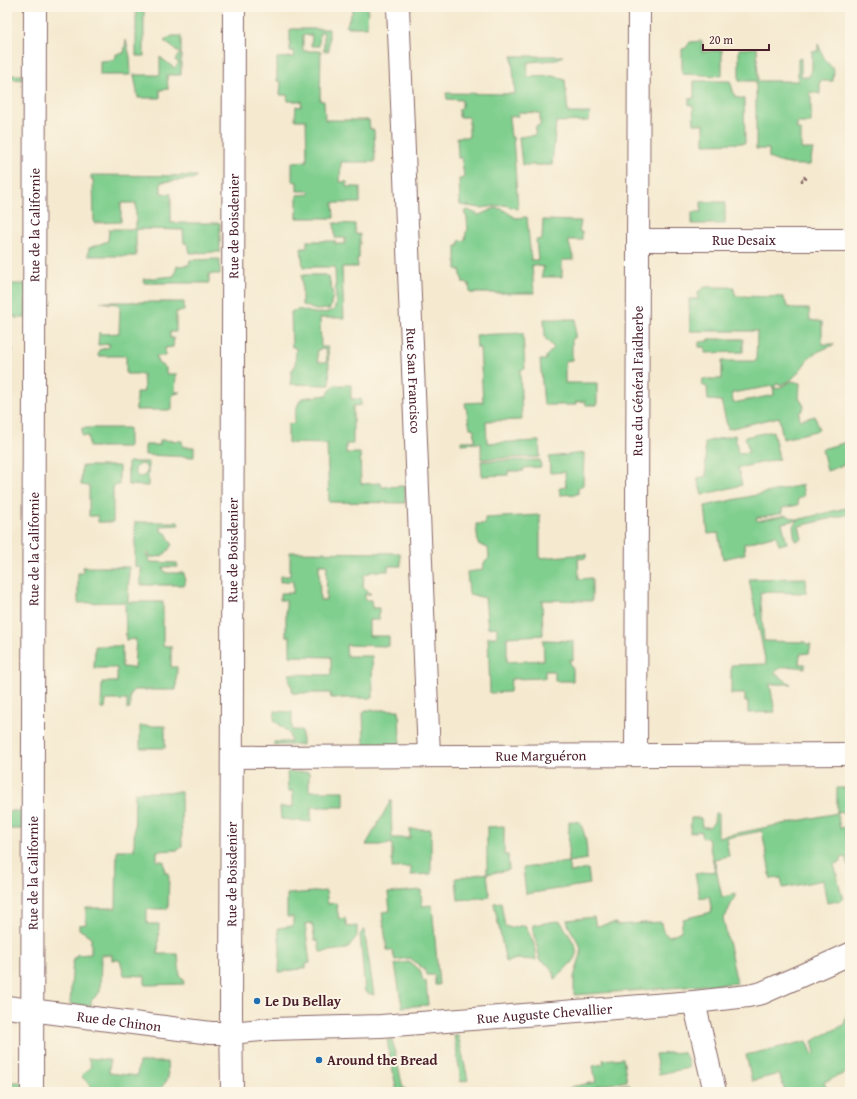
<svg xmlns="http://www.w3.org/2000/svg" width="857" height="1099" font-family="'Gentium Book Plus',serif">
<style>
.green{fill:#80cf8f;stroke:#65775d;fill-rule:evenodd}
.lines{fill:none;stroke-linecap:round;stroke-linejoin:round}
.minor-casing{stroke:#866665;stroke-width:24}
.path{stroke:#866665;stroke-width:2.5;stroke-dasharray:3 3;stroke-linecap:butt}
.minor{stroke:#fff;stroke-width:22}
.poi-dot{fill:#1f6fb2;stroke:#fcf5e5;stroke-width:1.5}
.labels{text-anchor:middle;stroke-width:4;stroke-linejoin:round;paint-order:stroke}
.street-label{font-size:14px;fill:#4a1f2b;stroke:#fcf5e5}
.poi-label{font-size:14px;font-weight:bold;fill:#4a1f2b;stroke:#fcf5e5;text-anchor:start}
</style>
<rect width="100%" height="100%" fill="#fcf5e5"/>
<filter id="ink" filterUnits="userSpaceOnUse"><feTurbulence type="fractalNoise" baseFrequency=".025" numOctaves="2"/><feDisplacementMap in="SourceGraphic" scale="8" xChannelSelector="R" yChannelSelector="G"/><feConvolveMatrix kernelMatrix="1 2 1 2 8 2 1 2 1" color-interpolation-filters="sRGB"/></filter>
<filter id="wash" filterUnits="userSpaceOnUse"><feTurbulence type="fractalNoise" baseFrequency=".012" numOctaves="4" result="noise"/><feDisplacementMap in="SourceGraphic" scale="16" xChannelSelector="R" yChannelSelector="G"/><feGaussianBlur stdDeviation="0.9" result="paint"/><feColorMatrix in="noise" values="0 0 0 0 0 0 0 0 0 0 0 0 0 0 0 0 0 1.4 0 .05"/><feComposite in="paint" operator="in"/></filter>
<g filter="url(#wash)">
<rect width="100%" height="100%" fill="#f5ead0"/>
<!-- green -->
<path class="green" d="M 136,7 L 144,7 L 144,56 L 136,56 Z
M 354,7 L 368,7 L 367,27 L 346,27 Z
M 290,29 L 329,29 L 329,51 L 324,51 L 324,33 L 320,32 L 319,46 L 311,46 L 312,35 L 303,35 L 303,51 L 321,51 L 320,101 L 324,101 L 325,120 L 369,120 L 370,129 L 374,130 L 375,162 L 341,162 L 340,182 L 347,182 L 347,187 L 360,187 L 360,203 L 333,203 L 334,218 L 297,218 L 297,195 L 310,194 L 309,191 L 297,191 L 297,182 L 292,181 L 292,162 L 307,161 L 306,120 L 295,120 L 296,106 L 301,107 L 302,101 L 288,101 L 287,95 L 280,95 L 281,81 L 277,81 L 277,58 L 293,57 L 294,51 L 290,51 Z
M 172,36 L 181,36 L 181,75 L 167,75 L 168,89 L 160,90 L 160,98 L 138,98 L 134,75 L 160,75 L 160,57 L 174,68 L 179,63 L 175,60 L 180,53 L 164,41 Z
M 126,40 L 130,57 L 131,75 L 100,75 L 100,61 L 113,60 L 116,57 L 116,54 L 124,53 Z
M 702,41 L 702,52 L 722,50 L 722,76 L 682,74 L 682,49 L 686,48 L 690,42 Z
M 818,44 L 825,60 L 834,70 L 833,81 L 820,81 L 820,94 L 811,92 L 809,94 L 811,96 L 811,123 L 797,123 L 797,130 L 801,130 L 801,149 L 813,149 L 810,165 C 796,165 783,165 769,158 L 769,149 L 756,149 L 756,81 L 739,81 L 739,49 L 757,48 L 758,81 L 798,81 L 798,58 L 801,58 L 801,75 L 804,77 L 809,77 L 812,69 L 812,51 L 818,51 Z
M 512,56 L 563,56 L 556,60 L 528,62 L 527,77 L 554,76 L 565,80 L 568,113 L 590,113 L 589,121 L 556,122 L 552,165 L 522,165 L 519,137 L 535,135 L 536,126 L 540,126 L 540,113 L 518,112 L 518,116 L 509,117 L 511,137 L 513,137 L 518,209 L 505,205 L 481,208 L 460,205 L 459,179 L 464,178 L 462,158 L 458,158 L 457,137 L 469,137 L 469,117 L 459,117 L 459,109 L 462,108 L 462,100 L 447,99 L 446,93 L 515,94 Z
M 7,75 L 27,75 L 27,80 L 7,79 Z
M 694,81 L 730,81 L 735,97 L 744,99 L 745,143 L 704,144 L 704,124 L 694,124 L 693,105 L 689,105 L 689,99 L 694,98 Z
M 91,175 L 196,176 L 195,179 L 161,182 L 161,193 L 171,194 L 171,223 L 220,223 L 220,252 L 190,253 L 188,244 L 184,243 L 183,230 L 140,229 L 136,230 L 136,256 L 88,256 L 89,248 L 108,241 L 109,229 L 136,229 L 136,203 L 121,203 L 121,222 L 94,223 L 93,179 L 91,179 Z
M 701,202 L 725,202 L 725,224 L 692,224 L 692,212 L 701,212 Z
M 495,208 L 502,209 L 516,218 L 527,217 L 531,260 L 538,260 L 536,240 L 542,239 L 543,220 L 581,221 L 579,232 L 582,232 L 582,240 L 568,240 L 574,260 L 562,260 L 562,277 L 541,277 L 544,267 L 532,265 L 534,293 L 470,293 L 469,284 L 463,283 L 460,270 L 456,269 L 456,246 L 459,246 L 459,241 L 465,240 L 466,232 L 468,230 L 467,218 L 464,212 L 468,210 L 479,215 Z
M 334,223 L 355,224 L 355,234 L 360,234 L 360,244 L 359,244 L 359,258 L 357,259 L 358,267 L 342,267 L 344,318 L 320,318 L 321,347 L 328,347 L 330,385 L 290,384 L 292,370 L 295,366 L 296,348 L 292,347 L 291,312 C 301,307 305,312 315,313 C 321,314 328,312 334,310 L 336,303 L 335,267 L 303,267 L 301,248 L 307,248 L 307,241 L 335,241 L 335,244 L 345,244 L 345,238 L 335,238 ZM 326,349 L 327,362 L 318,362 L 317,350 Z
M 220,259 L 220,274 L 209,274 L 209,283 L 144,283 L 144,279 L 174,276 L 177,266 L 189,265 L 190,260 Z
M 302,275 L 325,275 L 329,277 L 333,294 L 330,309 L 316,310 L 302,305 Z
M 7,284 L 26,284 L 26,318 L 15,318 L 15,316 L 8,315 Z
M 705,287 L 733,287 L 736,296 L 783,297 L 788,307 L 795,309 L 809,309 L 810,320 L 822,322 L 822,344 L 835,344 C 828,348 814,352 809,358 C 801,368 791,387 776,384 L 774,389 L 779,388 L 792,381 L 800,383 L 799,398 L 804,406 L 803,410 L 799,413 L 800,420 L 815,416 L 819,430 L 783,439 L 779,417 L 728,429 L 721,401 L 708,400 L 707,387 L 702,385 L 703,379 L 722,379 L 722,361 L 756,361 L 757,331 L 690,331 L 689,299 L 698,299 L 698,292 ZM 773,386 L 774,395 L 733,403 L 732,393 Z
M 100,302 L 184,302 L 184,311 L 176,312 L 176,332 L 170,332 L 170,338 L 174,338 L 173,347 L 165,348 L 165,356 L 156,356 L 158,363 L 166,368 L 166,374 L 176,374 L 175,392 L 181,392 L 172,395 L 172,410 L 136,410 L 136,392 L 144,392 L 143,374 L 126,374 L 126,356 L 98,356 L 99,350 L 109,347 L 110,344 L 98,345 L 99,332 L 102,334 L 119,333 L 120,306 L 117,304 Z
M 544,319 L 576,319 L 575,338 L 572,338 L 572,360 L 565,361 L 565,383 L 597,383 L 597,405 L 586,405 L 585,401 L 576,402 L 575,405 L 544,405 L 540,360 L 546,360 L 546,356 L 554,348 L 545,338 Z
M 523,333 L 525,369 L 520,370 L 522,420 L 486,421 L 487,443 L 539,441 L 540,457 L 481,459 L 481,443 L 461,444 L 461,441 L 475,441 L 474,429 L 470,428 L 465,403 L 483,402 L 480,348 L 477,348 L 476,335 Z
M 709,339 L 743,339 L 743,352 L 705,353 L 705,347 L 699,347 L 699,342 L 708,341 Z
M 7,340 L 11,345 L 13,352 L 8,353 L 7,367 Z
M 334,385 L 351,385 L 351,399 L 361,399 L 361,405 L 353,406 L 353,444 L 346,444 L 346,453 L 360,453 L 361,484 L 381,483 L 381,487 L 405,486 L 405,503 L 329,502 L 327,444 L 288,443 L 288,425 L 294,423 C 295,414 296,406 302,398 L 327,395 Z
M 82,428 L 129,428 L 129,447 L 89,447 L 88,436 L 82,436 Z
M 773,431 L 779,459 L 738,468 L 742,485 L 702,495 L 697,478 L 706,476 L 705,442 L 735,435 L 738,453 L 749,452 L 745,437 Z
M 160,440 L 182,441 L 183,447 L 194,447 L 194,457 L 145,455 L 145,445 L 160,445 Z
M 847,442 L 847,464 L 827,471 L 822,449 Z
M 584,453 L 583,485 L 578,488 L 578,494 L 560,495 L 559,488 L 566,487 L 565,472 L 550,473 L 549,457 Z
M 540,460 L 541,467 L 523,468 L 524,471 L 508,471 L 508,475 L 482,476 L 481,461 Z
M 128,462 L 148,462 L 148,486 L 128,485 ZM 143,464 L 146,467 L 147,472 L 144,476 L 139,477 L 135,473 L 135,469 L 138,465 Z
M 82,466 L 119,466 L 119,485 L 113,486 L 113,522 L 98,522 L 98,516 L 89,516 L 89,486 L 81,485 Z
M 802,485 L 804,496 L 798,499 L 798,505 L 782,508 L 782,513 L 756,518 L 757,521 L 786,515 L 797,520 L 850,507 L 850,514 L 799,526 L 802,539 L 795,541 L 793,526 L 797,520 L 782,523 L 787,543 L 779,545 L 776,535 L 744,544 L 745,554 L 723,559 L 718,533 L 708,534 L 705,506 Z
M 540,515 L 540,558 L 586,554 L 586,558 L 578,559 L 579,579 L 592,578 L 592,601 L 542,600 L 543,635 L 507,637 L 507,662 L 544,660 L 543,640 L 573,641 L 573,660 L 569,660 L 573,669 L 573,681 L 555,681 L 555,671 L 545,671 L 545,678 L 511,679 L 510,692 L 490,693 L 488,637 L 497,637 L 497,627 L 488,628 L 485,598 L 469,594 L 467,572 L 482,570 L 484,563 L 489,558 L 488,548 L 478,544 L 476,524 L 485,524 L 485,518 Z
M 135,522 L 178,522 L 179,525 L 161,526 L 161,531 L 166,533 L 172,544 C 167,554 162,558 150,557 L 148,552 L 146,553 L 150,562 L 177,563 L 178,567 L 163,567 L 164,571 L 167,573 L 184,573 L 185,585 L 141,585 L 141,567 L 135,567 Z
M 290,552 L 400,553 L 401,566 L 388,566 L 388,571 L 374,571 L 364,575 L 363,587 L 371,594 L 365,594 L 365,600 L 371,600 L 372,608 L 379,608 L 379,620 L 369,620 L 369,636 L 389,636 L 389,646 L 346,645 L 347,656 L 372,656 L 373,698 L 331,698 L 330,693 L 292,693 L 292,685 L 290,685 L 289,674 L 331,675 L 331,657 L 290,656 L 290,636 L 286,636 L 286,600 L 280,600 L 280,593 L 293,593 L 293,581 L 280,582 L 280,576 L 290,576 ZM 319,565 L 327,565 L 326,600 L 320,600 Z
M 83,567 L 129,567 L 128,602 L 163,602 L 163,646 L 171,646 L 171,667 L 177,667 L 176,690 L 134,690 L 130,694 L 130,709 L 127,709 L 127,700 L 106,700 L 105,709 L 101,709 L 102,682 L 117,682 L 117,668 L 94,668 L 95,646 L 122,646 L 122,667 L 134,668 L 136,639 L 126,640 L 125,602 L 78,603 L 78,573 L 83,573 Z
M 806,578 L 806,593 L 760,592 L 764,641 L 805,642 L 806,644 L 811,644 L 809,653 L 800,654 L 799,664 L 805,664 L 805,668 C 794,667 782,664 774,673 L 791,684 L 770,684 L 775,712 L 748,713 L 748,702 L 745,702 L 745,694 L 731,694 L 731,665 L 766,664 L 749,579 Z
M 366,710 L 399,710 L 400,744 L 364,745 L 363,712 Z
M 275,711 L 292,712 L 292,730 L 302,730 L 302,745 L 274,745 L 274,742 L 291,742 L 289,733 L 274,720 Z
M 140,726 L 165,726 L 165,748 L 140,748 Z
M 848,769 L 850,770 L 850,811 L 837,813 L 840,828 L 850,826 L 850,830 L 845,831 L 848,846 L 850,846 L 850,866 L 848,867 L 846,857 L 841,858 L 841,862 L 834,864 L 843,900 L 827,903 L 823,880 L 783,888 L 781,878 L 771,879 L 762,831 L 726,838 L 729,856 L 714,859 L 722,897 L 736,894 L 725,917 L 723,918 L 737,983 L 574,995 L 574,977 L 581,954 L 580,945 L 569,927 L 567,920 L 594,917 L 596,926 L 616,923 L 616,925 L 661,922 C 662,930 663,934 670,936 L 681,931 L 683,919 L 712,912 L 709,896 L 700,898 L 695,874 L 715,871 L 708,839 L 707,837 L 702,838 L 701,831 L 690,833 L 691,818 L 701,818 L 702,827 L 709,827 L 714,822 L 715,813 L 718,813 L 718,837 L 837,813 L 837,788 L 848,788 Z
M 287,772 L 309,772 L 309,791 L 344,791 L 344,807 L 311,807 L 311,822 L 281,819 L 280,807 L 293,807 L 293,791 L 288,791 Z
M 135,792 L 181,792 L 182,847 L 178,850 L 157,851 L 157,861 L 164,861 L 165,873 L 169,873 L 168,909 L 147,909 L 147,924 L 159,924 L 158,954 L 178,954 L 180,977 L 183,978 L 184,984 L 147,985 L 145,984 L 145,976 L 124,975 L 121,963 L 119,960 L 112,960 L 112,955 L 101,955 L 100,992 L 91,1001 L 91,1007 L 70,1004 L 73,958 L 76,958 L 76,955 L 91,954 L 91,937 L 79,929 L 79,925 L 86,924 L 86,908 L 116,908 L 117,850 L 134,850 Z
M 391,800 L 392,838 L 410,838 L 410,829 L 431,829 L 431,874 L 411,875 L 411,867 L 392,868 L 392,843 L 385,845 L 366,845 Z
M 7,811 L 23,811 L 23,829 L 7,829 L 9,814 L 7,814 Z
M 569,821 L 579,822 C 586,832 587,847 587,859 L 568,862 L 570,872 L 588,869 L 590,884 L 526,894 L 523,868 L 568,862 Z
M 504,826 L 504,855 L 508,855 L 509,870 L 487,874 L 490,897 L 458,900 L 456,878 L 487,873 L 487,827 Z
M 421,890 L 422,906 L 432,905 L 439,985 L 435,985 L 435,975 L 426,975 L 425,970 L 410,958 L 395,960 L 392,950 L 387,950 L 382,912 L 390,911 L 388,893 Z
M 326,891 L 328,904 L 336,903 L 339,919 L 345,918 L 347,927 L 357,926 L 357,936 L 347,949 L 320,952 L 318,941 L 315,941 L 312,923 L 305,924 L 310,963 L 306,964 L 306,968 L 279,972 L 280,947 L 278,928 L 293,926 L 293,917 L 287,917 L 287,894 Z
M 501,902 L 505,926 L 511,928 L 525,925 L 534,944 L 536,960 L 516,959 L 506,962 L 494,903 Z
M 557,921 L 561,922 C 581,955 584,951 555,979 C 553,969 549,964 539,960 C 540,946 531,935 533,925 Z
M 364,929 L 374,995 L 365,992 L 360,935 Z
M 409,962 L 420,970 L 423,981 L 426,981 L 428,1005 L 402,1007 L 395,964 Z
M 850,1012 L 850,1063 L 848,1064 L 850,1071 L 824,1082 L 828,1092 L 785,1092 L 779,1074 L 752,1081 L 746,1055 L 807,1041 L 813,1055 L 815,1053 L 812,1041 L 844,1025 L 847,1013 Z
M 454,1035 L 458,1035 L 468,1080 L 461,1082 Z
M 387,1040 L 392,1040 L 403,1088 L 405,1088 L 406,1092 L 397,1092 Z
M 682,1052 L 687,1058 L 689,1068 L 659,1074 L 655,1054 Z
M 88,1058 L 110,1060 L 109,1073 L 137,1076 L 139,1062 L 167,1062 L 168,1079 L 158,1092 L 93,1092 L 91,1090 L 93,1088 L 81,1076 L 91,1066 Z
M 623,1058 L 627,1081 L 597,1086 L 598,1089 L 629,1084 L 630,1092 L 571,1092 L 570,1087 L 596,1082 L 593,1066 L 604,1064 L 603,1060 Z
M 7,1080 L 12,1082 L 23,1082 L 23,1091 L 7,1092 Z"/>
</g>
<g filter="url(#ink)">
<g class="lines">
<defs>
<g id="minor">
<path id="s1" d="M 398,7 L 429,755"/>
<path id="s2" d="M 638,240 L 850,240"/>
<path id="s3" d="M 636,755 L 639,7"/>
<path id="s4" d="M 232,757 L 850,754"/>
<path d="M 694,1002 L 715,1092"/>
<path id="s5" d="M 7,1007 L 211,1033 L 231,1033 L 271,1029 L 381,1026 L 694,1002 L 748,996 L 762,993 L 850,954"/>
<path id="s6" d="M 32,1092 L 35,7"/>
<path id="s7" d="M 232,1092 L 231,1013 L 234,7"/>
</g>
</defs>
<!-- minor casing -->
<use href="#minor" class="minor-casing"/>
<!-- path -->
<path class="path" d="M 802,182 L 802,180 L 806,179 L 804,177 L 803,178"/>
<!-- minor -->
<use href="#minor" class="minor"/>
</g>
</g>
<!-- markers -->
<g class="poi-dot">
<circle cx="257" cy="1001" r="4"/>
<circle cx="319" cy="1060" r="4"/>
</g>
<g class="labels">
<!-- street labels -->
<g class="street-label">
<text dy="5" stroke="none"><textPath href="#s6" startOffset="867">Rue de la Californie</textPath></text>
<text dy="5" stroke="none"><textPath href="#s7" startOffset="866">Rue de Boisdenier</textPath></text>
<text dy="5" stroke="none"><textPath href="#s2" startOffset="106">Rue Desaix</textPath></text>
<text dy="5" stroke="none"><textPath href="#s1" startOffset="374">Rue San Francisco</textPath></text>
<text dy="5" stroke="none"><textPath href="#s3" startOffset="374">Rue du Général Faidherbe</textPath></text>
<text dy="5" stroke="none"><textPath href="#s6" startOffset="543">Rue de la Californie</textPath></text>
<text dy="5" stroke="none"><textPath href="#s7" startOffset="542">Rue de Boisdenier</textPath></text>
<text dy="5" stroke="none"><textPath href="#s4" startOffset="309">Rue Marguéron</textPath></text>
<text dy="5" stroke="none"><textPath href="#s6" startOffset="219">Rue de la Californie</textPath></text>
<text dy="5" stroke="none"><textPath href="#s7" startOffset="218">Rue de Boisdenier</textPath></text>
<text dy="5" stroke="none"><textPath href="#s5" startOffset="540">Rue Auguste Chevallier</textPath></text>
<text dy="5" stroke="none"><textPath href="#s5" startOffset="113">Rue de Chinon</textPath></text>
</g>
<!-- poi labels -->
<g class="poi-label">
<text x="265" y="1006">Le Du Bellay</text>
<text x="327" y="1065">Around the Bread</text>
</g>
</g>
<!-- margin -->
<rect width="857" height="1099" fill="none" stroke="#fcf5e5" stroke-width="24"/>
<!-- scale -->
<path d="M703 44v6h66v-6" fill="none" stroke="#4a1f2b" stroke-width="2"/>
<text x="709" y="44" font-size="12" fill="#4a1f2b" stroke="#fcf5e5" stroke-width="3" paint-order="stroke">20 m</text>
</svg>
